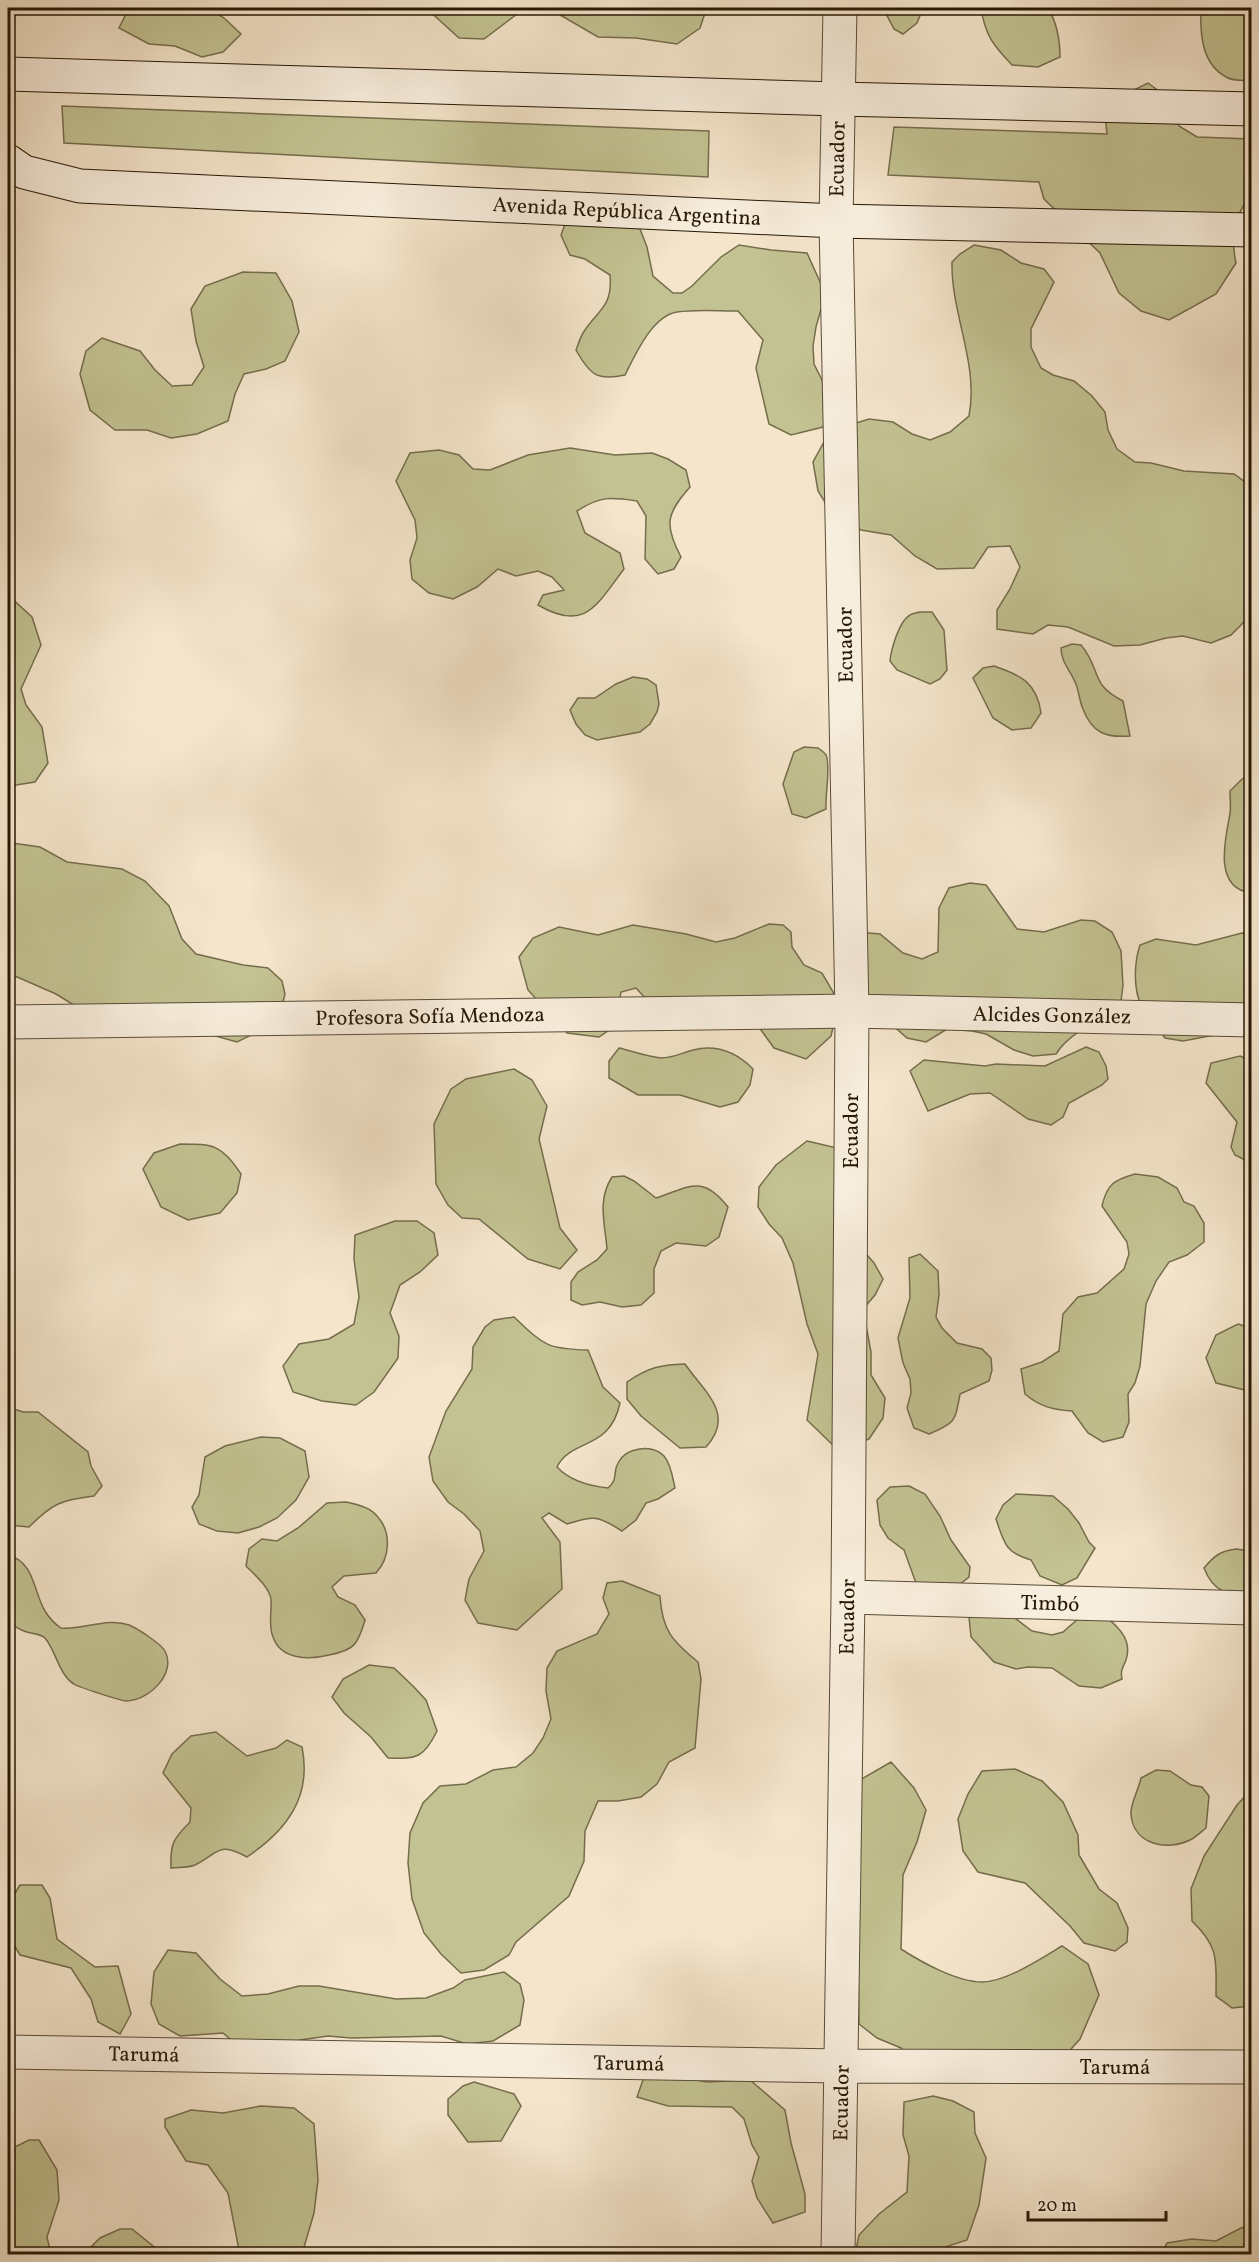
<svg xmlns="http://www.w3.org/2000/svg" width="1259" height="2262" font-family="Vollkorn,serif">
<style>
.green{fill:#c3c292;stroke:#756d4c;stroke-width:1.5}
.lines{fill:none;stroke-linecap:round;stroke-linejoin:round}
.minor-casing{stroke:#5a4b36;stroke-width:35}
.secondary-casing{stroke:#271805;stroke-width:35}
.minor{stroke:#f8eedd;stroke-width:33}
.secondary{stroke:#f8eedd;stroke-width:33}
.labels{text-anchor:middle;stroke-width:5;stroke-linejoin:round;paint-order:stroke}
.street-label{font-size:21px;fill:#271805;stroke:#f8eedd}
</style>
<rect width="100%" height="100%" fill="#f4e5cb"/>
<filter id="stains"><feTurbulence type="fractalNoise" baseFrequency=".00333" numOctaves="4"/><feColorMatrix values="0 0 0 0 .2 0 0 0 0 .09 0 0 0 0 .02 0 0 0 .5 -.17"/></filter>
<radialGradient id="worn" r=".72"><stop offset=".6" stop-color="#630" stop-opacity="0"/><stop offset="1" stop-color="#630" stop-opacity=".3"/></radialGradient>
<!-- green -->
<path class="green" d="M 153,8 L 208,8 L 224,18 L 241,34 L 223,52 L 202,57 L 175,46 L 149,44 L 119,28 L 128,10 L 143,11 Z
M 426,8 L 525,8 L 484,39 L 459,38 Z
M 548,8 L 710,8 L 705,13 L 700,28 L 677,44 L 636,38 L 598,37 Z
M 883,8 L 923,8 L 917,23 L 903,34 L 894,29 Z
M 981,8 L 1048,8 C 1057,23 1060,39 1060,57 L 1038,67 L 1012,65 C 993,45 985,35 981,8 Z
M 1201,8 L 1251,8 L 1251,81 C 1245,80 1234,81 1228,78 C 1201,65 1200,33 1201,8 Z
M 1148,83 L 1167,97 L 1179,126 L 1197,137 L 1251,139 L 1251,191 L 1245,191 L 1247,200 C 1234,218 1231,241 1236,263 L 1216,294 L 1169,320 L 1141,311 L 1119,293 L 1100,253 L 1044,199 L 1039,182 L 888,175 L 894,127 L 1107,134 L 1105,115 L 1111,101 Z
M 62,106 L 709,131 L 708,177 L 64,143 Z
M 567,219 L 638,224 L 647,247 L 653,276 L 673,293 L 682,293 L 692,286 L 721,257 L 739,245 L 771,250 L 807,253 L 821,284 L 823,302 L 816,327 L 813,346 L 814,364 L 822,380 L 830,417 L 823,427 L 791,435 L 769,424 L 756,368 L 763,340 L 738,311 C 718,311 696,309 677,312 C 652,316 635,355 625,375 C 597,381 590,375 576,350 C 578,345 580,338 583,333 C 597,310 613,308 610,275 L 585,259 L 570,255 L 561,235 Z
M 974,245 L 1001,250 L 1021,263 L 1044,269 L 1054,282 L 1031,329 L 1031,347 L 1041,368 L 1053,375 L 1074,381 L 1092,396 L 1105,412 L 1108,430 L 1117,449 L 1135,462 L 1151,463 L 1184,471 L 1234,474 L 1245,482 L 1245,498 L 1251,510 L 1252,561 C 1248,570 1251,602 1251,615 L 1231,635 L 1211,643 L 1183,636 L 1166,638 L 1140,645 L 1114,646 L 1068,627 L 1048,625 L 1033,634 L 997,629 L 997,610 L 1010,589 L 1020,567 L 1010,546 L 988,547 L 974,568 L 937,569 L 915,556 L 891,535 L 861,530 L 835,518 L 818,491 L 813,462 L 824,442 L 850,425 L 869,419 L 893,422 L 912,434 L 930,440 L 950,432 L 969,416 C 979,364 951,314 952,262 L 960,254 Z
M 243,272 L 276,273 L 292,301 L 299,332 L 285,361 L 266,369 L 244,374 L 235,394 L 228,421 L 197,434 L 171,438 L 147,430 L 115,430 L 90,410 L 80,374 L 86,351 L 102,338 L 140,351 L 155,370 L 172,386 L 192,385 L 204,367 L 196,341 L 191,309 L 205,286 Z
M 570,448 L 615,455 L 652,453 L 668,459 L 686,470 L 690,487 C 666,514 664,525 681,557 L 674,569 L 658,574 L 645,559 L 646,516 L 637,501 C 610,497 600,496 577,511 L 585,533 L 620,553 L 624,569 C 597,604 586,633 538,605 L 543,595 L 564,590 L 552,577 L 538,571 L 516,576 L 498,569 L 477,587 L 453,599 L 429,593 L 412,579 L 410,560 L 417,538 L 415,520 L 396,481 L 410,453 L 439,450 L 459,455 L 473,469 L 490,470 L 528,455 Z
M 8,595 L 32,617 L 41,645 L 21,689 L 26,705 L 42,727 L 48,763 L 35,782 L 16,785 L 8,781 Z
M 920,612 L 932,612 L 944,630 L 947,670 L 940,679 L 930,684 L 897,670 L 890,661 C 891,650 899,621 910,615 C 913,613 917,613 920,612 Z
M 1072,644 L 1081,645 C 1102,670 1089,684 1123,701 L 1130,736 C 1106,738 1092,733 1083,709 C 1079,700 1079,690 1075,682 C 1070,670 1061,662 1061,648 Z
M 994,666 C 1021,675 1037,683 1041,713 L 1031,728 L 1012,730 L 993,718 L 973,678 L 983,668 Z
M 633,677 L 647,679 L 656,685 L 659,704 L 657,712 L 650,724 L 640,732 L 597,740 L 585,735 L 576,724 L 570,710 L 578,698 L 595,698 L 616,684 Z
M 804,747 L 818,748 C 821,750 824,752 826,755 C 831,765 825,795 826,809 L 806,818 L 792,814 L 783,784 L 794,752 Z
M 1251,773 L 1251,893 C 1213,888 1225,840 1230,814 C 1231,807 1230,798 1230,791 L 1241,780 Z
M 12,843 L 40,847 L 67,862 L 122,869 L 145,881 L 169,906 L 182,939 L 196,954 L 243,965 L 268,968 L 282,981 L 285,994 L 278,1022 L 237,1042 L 212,1035 L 85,1012 L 56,994 L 8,973 L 8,847 Z
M 970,883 L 986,885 L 1017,929 L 1044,932 L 1081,920 L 1095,921 L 1112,932 L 1121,951 L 1123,985 L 1120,1009 C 1098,1021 1070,1032 1056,1054 L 1033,1056 L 1014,1050 L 986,1034 L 972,1031 L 947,1029 L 926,1042 L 907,1038 L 862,998 L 859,932 L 880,934 L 903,953 L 922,959 L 938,952 L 939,908 L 949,888 Z
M 769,924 L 783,925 L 791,932 L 792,947 L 804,965 L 822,973 L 839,1002 L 831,1036 L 806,1059 L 774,1048 L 748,1012 L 648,1001 L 636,988 L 621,992 L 615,1026 L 599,1037 L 567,1033 L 528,990 L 519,957 L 533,938 L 559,927 L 598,935 L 633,925 L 686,934 L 716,942 L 735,938 Z
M 1242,933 L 1251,934 L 1251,1036 L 1220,1034 L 1183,1041 L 1165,1038 C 1158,1028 1148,1018 1142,1007 C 1133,990 1134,963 1140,945 L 1156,939 L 1196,945 Z
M 1086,1047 L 1099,1052 L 1106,1066 L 1108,1079 L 1102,1085 L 1069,1103 L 1063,1117 L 1051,1125 L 1028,1119 L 990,1093 L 970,1094 L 928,1111 L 910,1071 L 924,1060 L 985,1066 L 996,1064 L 1045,1066 Z
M 619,1048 C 632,1051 648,1057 661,1058 C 673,1058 682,1053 693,1050 C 717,1044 737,1053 753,1069 L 750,1085 L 738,1102 L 720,1107 L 680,1095 L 638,1095 L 609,1078 L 609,1061 Z
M 1240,1056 L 1251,1061 L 1251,1163 L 1235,1155 L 1231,1147 L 1237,1122 L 1206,1083 L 1211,1063 Z
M 514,1069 L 532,1080 L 547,1106 L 539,1139 L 560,1228 L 577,1250 L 560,1269 L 528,1259 L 479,1219 L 462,1218 L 448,1205 L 436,1184 L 434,1124 L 451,1089 L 466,1079 Z
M 807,1141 L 850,1151 L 843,1227 L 874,1263 L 883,1279 L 875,1295 L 863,1309 L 871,1352 L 871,1375 L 885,1398 L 883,1418 L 869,1439 L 837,1449 L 807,1420 L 818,1354 L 807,1324 L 793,1263 L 782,1238 L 769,1224 L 758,1207 L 759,1187 L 776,1165 Z
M 180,1144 C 215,1144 221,1145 241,1174 L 237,1193 L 220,1213 L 188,1220 L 161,1207 L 143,1169 L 154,1153 Z
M 1135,1174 L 1158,1177 L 1177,1188 L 1184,1202 L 1194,1206 L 1204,1223 L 1204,1242 L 1187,1255 L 1169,1262 L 1156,1281 L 1146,1304 L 1140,1366 L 1135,1383 L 1128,1394 L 1129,1422 L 1123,1437 L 1103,1442 L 1088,1433 L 1072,1411 C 1053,1410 1039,1406 1025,1394 L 1021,1369 L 1042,1362 L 1059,1351 L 1063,1314 L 1078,1297 L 1097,1293 L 1124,1269 L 1129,1254 L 1127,1242 L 1102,1206 C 1107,1184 1114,1180 1135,1174 Z
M 624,1176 L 634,1181 L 656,1198 C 690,1187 702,1174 728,1207 L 719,1237 L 706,1246 L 676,1243 L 661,1251 L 654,1269 L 654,1293 L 641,1305 L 622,1307 L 600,1302 L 582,1305 L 571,1300 L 571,1282 L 578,1272 L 597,1260 L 607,1249 C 605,1224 597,1200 612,1177 Z
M 395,1221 L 417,1221 L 434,1233 L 438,1255 L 420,1272 L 400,1285 L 390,1313 L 399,1336 L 398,1358 L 374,1392 L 356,1405 L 322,1401 L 293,1392 L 283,1366 L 299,1344 L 329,1339 L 354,1324 L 359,1297 L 354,1259 L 355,1235 Z
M 920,1254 L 938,1271 L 939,1295 L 936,1317 L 942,1328 L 957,1343 L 982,1349 L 991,1358 L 992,1370 L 989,1381 L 960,1394 C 955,1421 956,1423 929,1434 L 914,1428 L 907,1408 L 911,1393 L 910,1379 L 903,1363 L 898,1338 L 910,1298 L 909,1258 Z
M 514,1317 C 544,1345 546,1349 588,1350 L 603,1387 L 620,1403 C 610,1451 571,1438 557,1467 C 570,1481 589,1486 608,1488 C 619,1478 612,1474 618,1463 C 626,1447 652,1444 664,1456 C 671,1464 673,1479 675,1488 L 658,1499 L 646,1503 L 636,1520 L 622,1531 C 597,1515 595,1516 567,1524 L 549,1513 L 542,1518 L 560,1542 L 562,1589 L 517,1630 L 478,1623 L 465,1600 L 469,1579 L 484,1551 L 480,1531 L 464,1514 L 448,1502 L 433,1481 L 429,1457 L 446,1411 L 472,1369 L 473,1347 L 485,1327 L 494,1320 Z
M 1238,1324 L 1251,1328 L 1251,1394 L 1249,1391 L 1216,1383 L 1206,1358 L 1216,1335 Z
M 685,1364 C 704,1392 736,1414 706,1447 L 680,1448 L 641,1416 L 627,1399 L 627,1382 C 649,1367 660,1365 685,1364 Z
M 8,1407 L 23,1412 L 38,1412 L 88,1452 L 91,1466 L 102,1486 L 94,1496 C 61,1500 53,1503 29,1527 L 8,1525 Z
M 261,1437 L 280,1438 L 305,1451 L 309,1477 L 296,1500 L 277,1518 L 259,1527 L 238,1533 L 217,1531 L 199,1524 L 192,1507 L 199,1495 L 205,1457 L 225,1446 Z
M 909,1486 L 925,1494 L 940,1516 L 951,1540 L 970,1567 L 969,1577 L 951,1591 L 916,1583 L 904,1550 L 888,1538 L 880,1525 L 877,1500 L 890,1487 Z
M 1016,1494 L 1053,1496 L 1068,1509 L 1079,1523 L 1089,1542 L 1095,1548 L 1077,1578 L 1062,1585 L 1040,1576 L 1031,1560 C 1005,1553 1004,1542 996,1519 L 1003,1505 Z
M 346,1502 C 357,1504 370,1507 377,1516 C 392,1532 390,1558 376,1573 L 344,1576 L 332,1587 L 338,1597 L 355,1605 L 365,1620 C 358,1644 355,1650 329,1655 C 309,1660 281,1660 273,1637 C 268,1625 272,1611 271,1599 C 269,1587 254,1574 246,1566 L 249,1549 L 262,1539 L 277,1541 L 298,1528 L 327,1503 Z
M 1236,1549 L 1251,1551 L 1251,1592 C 1227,1595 1214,1593 1204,1568 C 1214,1556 1220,1551 1236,1549 Z
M 8,1555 C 35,1562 33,1591 45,1611 C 49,1618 55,1624 61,1628 C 83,1630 108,1617 129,1625 C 137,1628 161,1644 165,1651 C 177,1674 148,1701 126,1701 C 122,1701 78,1687 74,1684 C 59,1675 56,1651 45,1638 C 39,1633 31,1634 24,1631 C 18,1629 13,1625 8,1622 Z
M 622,1581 L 660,1596 C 662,1630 672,1641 698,1662 L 701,1679 L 695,1748 L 669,1762 L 657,1784 L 641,1797 L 618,1801 L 598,1801 L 585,1831 L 584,1861 L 569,1896 L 516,1942 L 509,1955 L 484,1970 L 461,1973 L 441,1954 L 424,1933 L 412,1899 L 408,1863 L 410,1833 L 423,1803 L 440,1786 L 466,1784 L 493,1770 L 516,1767 L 533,1753 L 543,1738 L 551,1719 L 546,1691 L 547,1668 L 557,1651 L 597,1634 L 609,1614 L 603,1598 L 607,1583 Z
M 1004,1610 L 1032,1631 L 1052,1635 L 1063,1632 L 1078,1619 L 1103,1614 C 1117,1626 1133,1639 1126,1660 C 1123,1667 1120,1671 1122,1679 L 1101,1688 L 1079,1686 L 1052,1668 L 1028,1667 L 1016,1669 L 994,1662 L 971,1637 L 969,1617 Z
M 369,1665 L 394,1668 L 413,1686 L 426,1700 L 437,1731 C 424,1758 417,1759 388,1758 L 371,1737 L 344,1713 L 332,1697 L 343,1679 Z
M 216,1732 L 247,1756 L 276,1748 L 287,1740 L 302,1747 C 312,1797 287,1830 247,1857 C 218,1841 219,1853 195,1865 C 188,1868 178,1867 171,1868 C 170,1844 173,1839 190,1822 L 191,1808 L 163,1773 L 172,1754 L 191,1736 Z
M 891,1762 L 914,1788 L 926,1810 L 917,1842 L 903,1875 L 901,1949 C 921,1962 957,1982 982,1982 C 1006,1982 1042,1958 1062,1946 L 1088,1964 L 1099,1995 L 1080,2039 L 1063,2058 L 917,2066 L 901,2048 L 877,2038 L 859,2024 L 858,1935 L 846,1788 Z
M 1015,1769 L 1042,1781 L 1063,1802 L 1078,1835 L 1079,1855 L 1099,1889 L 1117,1903 L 1128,1928 L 1127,1942 L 1115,1951 L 1084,1943 L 1070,1926 L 1025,1883 L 978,1872 L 963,1851 L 958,1819 L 968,1794 L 982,1771 Z
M 1156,1770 L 1170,1771 L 1191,1785 L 1202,1787 L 1209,1796 L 1206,1828 C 1202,1831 1197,1836 1192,1839 C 1168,1852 1133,1845 1131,1814 C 1130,1804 1139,1789 1141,1778 Z
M 1251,1790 L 1251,2006 L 1232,2008 L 1216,1996 C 1216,1961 1220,1948 1192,1921 L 1191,1889 L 1204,1856 L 1237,1805 Z
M 20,1885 L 42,1885 L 50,1898 L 57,1939 L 95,1967 L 118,1966 L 131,2014 L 120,2034 L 98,2022 L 91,1999 L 71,1968 L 20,1955 C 3,1928 2,1913 20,1885 Z
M 168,1950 L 196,1953 L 220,1979 L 242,1996 L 268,1994 L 299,1986 L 319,1986 L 396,1999 L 426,1998 L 453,1988 L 465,1980 L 504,1972 L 520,1984 L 524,2000 L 520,2025 L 493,2041 L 467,2044 L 441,2036 L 351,2038 L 328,2036 L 300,2040 L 250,2056 L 223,2033 L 180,2036 L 159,2024 L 151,2004 L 154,1972 Z
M 674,2076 L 707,2082 L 750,2080 L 785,2110 L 791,2143 L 805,2194 L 805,2212 L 773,2223 L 757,2198 L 752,2181 L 759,2157 L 752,2145 L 744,2119 L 732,2107 L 668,2106 L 637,2097 L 644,2077 Z
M 474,2082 L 514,2094 L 521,2106 L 501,2141 L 468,2142 L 448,2115 L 448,2099 L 463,2086 Z
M 933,2096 L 953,2101 L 974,2112 L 975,2133 L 986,2158 L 979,2205 L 967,2240 L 924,2254 L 855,2254 L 859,2235 L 879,2214 L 907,2192 L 909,2156 L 903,2135 L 904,2102 Z
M 261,2106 L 294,2108 L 314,2124 L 318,2180 L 314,2213 L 302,2254 L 242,2254 L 238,2245 L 228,2193 L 208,2165 L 186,2161 L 165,2127 L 165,2119 L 191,2110 L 223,2113 Z
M 29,2140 L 39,2140 L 57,2170 L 59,2200 L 47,2237 L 51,2254 L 17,2254 L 8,2225 L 10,2168 L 15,2159 L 15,2147 Z
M 1251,2226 L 1251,2254 L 1161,2254 L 1167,2243 L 1192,2239 L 1216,2241 L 1241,2228 Z
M 120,2229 L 132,2229 L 158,2250 L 160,2254 L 84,2254 L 100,2238 Z"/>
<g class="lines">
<defs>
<path id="minor" d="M 8,1022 L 852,1011 L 1252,1020
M 848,1597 L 1252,1608
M 8,2052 L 841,2066 L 1252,2067
M 838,2254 L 848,1597 L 852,1011 L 836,221 L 840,8"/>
<path id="secondary" d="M 8,74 L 838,99 L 1252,109
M 8,161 L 24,172 L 80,186 L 836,221 L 1252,230"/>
</defs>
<!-- minor casing -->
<use href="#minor" class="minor-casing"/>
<!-- secondary casing -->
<use href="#secondary" class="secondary-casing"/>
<!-- minor -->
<use href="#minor" class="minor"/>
<!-- secondary -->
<use href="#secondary" class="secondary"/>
</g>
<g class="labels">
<!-- street labels -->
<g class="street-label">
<text transform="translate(837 159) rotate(-89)" y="7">Ecuador</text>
<text transform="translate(627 211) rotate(3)" y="7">Avenida República Argentina</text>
<text transform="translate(845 645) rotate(-91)" y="7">Ecuador</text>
<text transform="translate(1052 1015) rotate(1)" y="7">Alcides González</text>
<text transform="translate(430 1016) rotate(-1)" y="7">Profesora Sofía Mendoza</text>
<text transform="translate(851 1131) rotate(-90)" y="7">Ecuador</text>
<text transform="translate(1050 1603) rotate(2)" y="7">Timbó</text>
<text transform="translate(847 1617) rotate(-89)" y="7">Ecuador</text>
<text transform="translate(144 2054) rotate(1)" y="7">Tarumá</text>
<text transform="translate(629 2063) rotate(1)" y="7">Tarumá</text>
<text x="1115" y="2074">Tarumá</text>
<text transform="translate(841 2103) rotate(-89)" y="7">Ecuador</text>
</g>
</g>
<!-- margin -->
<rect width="1259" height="2262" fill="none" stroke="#f4e5cb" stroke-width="30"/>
<rect x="9" y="9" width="1241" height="2244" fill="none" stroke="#271805" stroke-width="3"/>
<rect x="15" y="15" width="1229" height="2232" fill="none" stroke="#271805" stroke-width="1.5"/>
<!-- scale -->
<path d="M1028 2211v9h138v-9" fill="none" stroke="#271805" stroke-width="3"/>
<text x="1037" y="2211" font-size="18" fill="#271805" stroke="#f8eedd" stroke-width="4.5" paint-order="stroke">20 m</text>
<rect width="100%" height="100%" filter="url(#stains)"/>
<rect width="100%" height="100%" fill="url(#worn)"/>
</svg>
